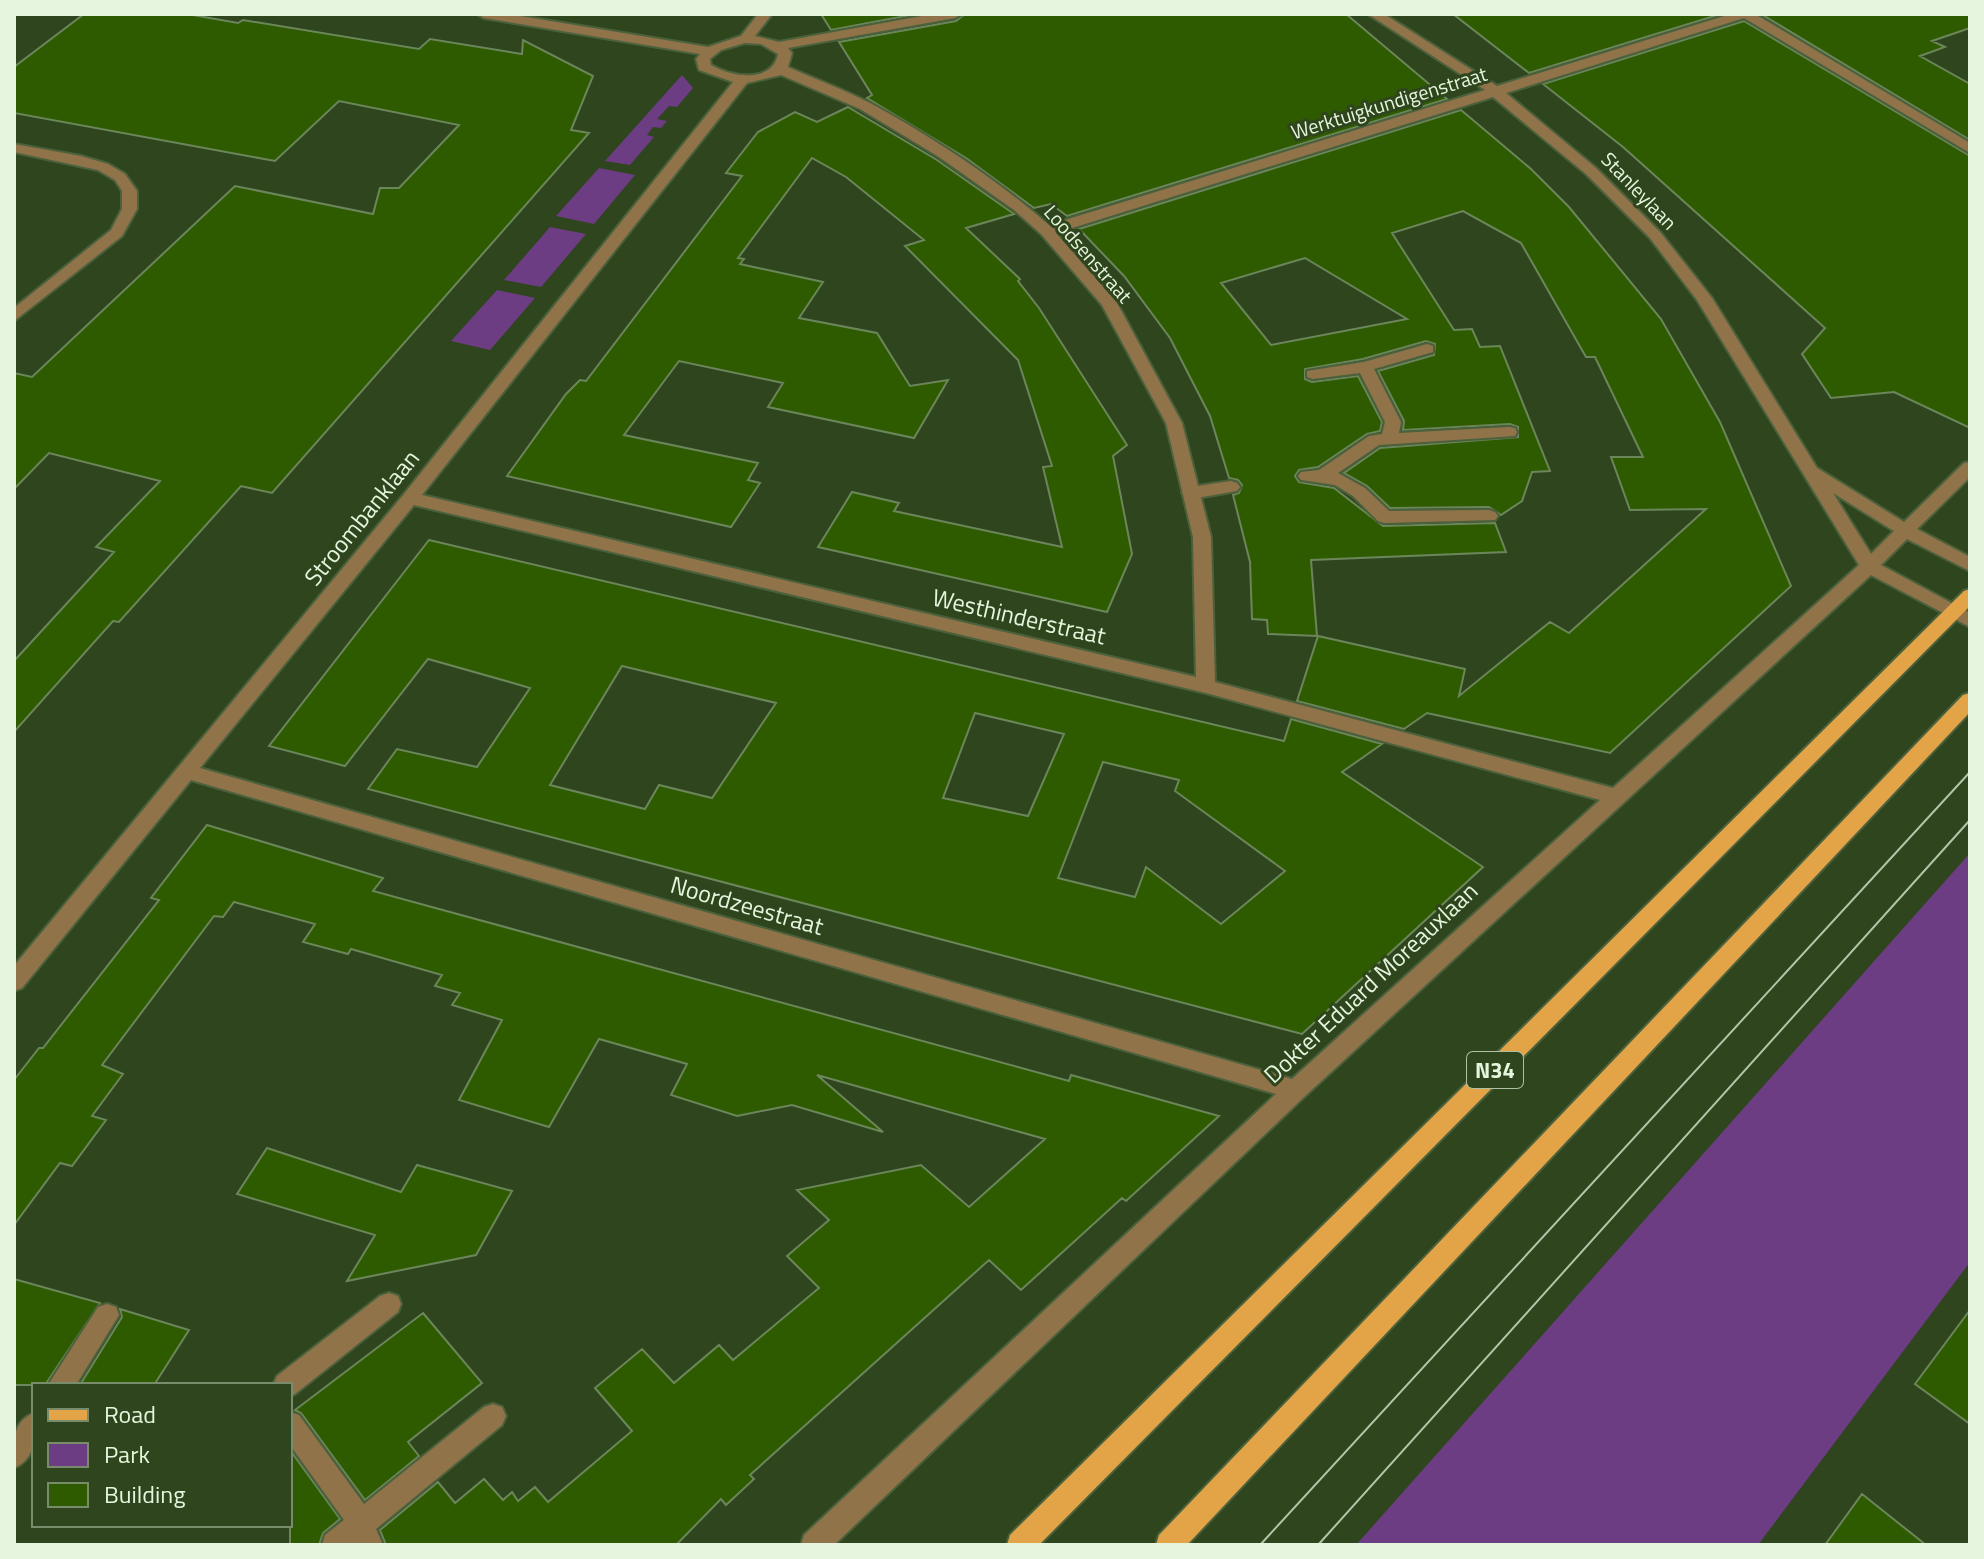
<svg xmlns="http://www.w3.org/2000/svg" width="1984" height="1559" font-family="'Titillium Web',sans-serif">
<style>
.green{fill:#6d3d83}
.building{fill:#2f5b00;stroke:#6c865b;stroke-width:2;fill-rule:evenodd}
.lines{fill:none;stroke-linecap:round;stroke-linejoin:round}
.lane-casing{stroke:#4b613c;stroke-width:4}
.street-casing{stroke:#4b613c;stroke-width:4}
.primary-casing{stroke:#4b613c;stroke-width:4}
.lane{fill:#917349;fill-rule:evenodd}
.street{fill:#917349;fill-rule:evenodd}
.primary{fill:#e3a448;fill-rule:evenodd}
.tram{stroke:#b3c4a8;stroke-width:2}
.labels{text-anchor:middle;stroke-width:6;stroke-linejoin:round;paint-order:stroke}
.far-street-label{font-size:20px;fill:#e6f5dd;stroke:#2e451d}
.shield{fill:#2e451d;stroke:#afc0a3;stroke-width:2}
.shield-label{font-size:22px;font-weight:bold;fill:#e6f5dd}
.street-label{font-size:24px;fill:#e6f5dd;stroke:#2e451d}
</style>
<rect width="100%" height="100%" fill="#2e451d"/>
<!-- green -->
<path class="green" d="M 682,75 L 693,88 L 677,107 L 669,106 L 657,119 L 667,121 L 661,128 L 653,127 L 647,135 L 654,137 L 630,165 L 605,161 Z
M 599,168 L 635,175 L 594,224 L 556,216 Z
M 550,227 L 586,234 L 541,287 L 504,280 Z
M 497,290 L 535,298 L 490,350 L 451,341 Z
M 1970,853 L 1970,1262 L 1758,1545 L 1356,1545 Z"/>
<!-- building -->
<path class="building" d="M 84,14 L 187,14 L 238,23 L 243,20 L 419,49 L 430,39 L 522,54 L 523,40 L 593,76 L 571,130 L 589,133 L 272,493 L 241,486 L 119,622 L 113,621 L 14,732 L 14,661 L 114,552 L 96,547 L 160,481 L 49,453 L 14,489 L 14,373 L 32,377 L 235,186 L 373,214 L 380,188 L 399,188 L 459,125 L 339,101 L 275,161 L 14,113 L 14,67 Z
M 821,14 L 916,14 L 831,30 Z
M 965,14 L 1346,14 L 1447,99 L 1067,216 L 1051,204 L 1034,208 L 966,158 L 867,98 L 872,95 L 839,42 L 956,21 Z
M 1453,14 L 1721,14 L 1529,73 Z
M 1761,14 L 1970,14 L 1970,28 L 1932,41 L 1945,47 L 1920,56 L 1970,84 L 1970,140 Z
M 1744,21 L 1970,156 L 1970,428 L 1894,392 L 1831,398 L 1802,354 L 1825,328 L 1623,147 L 1543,84 Z
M 848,107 L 937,160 L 1014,214 L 966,228 L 1020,279 L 1018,281 L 1039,308 L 1127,445 L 1113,456 L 1132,554 L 1107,612 L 818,547 L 852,492 L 899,503 L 894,511 L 1062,547 L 1043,467 L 1052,466 L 1018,360 L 905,246 L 924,240 L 846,177 L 812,158 L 738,258 L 744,259 L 740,264 L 823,282 L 799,318 L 877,333 L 910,386 L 948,380 L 914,438 L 768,407 L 783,383 L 679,361 L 624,435 L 758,463 L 748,480 L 760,483 L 731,527 L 507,476 L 566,394 L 580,380 L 586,381 L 742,176 L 726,173 L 758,132 L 795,112 L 817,122 Z
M 1461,110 L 1531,169 L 1569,207 L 1661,319 L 1720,422 L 1791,586 L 1610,753 L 1427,713 L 1404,729 L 1297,701 L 1318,636 L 1465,669 L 1459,696 L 1550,622 L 1569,633 L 1706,509 L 1630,510 L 1611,457 L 1643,457 L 1595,357 L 1586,357 L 1521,243 L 1463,211 L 1392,233 L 1454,330 L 1472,329 L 1480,347 L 1500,346 L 1550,471 L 1532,472 L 1522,501 L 1501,515 L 1489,507 L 1390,508 L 1367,486 L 1344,473 L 1380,448 L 1518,437 L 1518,427 L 1510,424 L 1403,430 L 1404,421 L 1378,371 L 1434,355 L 1435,344 L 1426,341 L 1363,359 L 1305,369 L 1305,379 L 1312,382 L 1358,376 L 1382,422 L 1380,431 L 1367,434 L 1318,467 L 1299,470 L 1295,476 L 1299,482 L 1334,488 L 1383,526 L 1495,523 L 1506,552 L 1311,560 L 1317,636 L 1268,634 L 1267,620 L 1252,619 L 1250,562 L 1233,495 L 1239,493 L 1242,485 L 1238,480 L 1229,478 L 1210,416 L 1170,338 L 1124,276 L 1079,229 ZM 1305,258 L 1407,319 L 1271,345 L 1221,283 Z
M 429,540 L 1284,741 L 1291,719 L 1382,744 L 1342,772 L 1483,867 L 1302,1034 L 368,789 L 397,749 L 477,767 L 530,688 L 513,683 L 428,659 L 345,766 L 269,746 ZM 622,666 L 776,703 L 712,798 L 659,785 L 645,809 L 550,785 ZM 975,713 L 1064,734 L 1028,816 L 943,798 ZM 1103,762 L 1179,780 L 1175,791 L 1285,871 L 1221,924 L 1146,867 L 1135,897 L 1058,878 Z
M 207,825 L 383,878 L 373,891 L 1069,1081 L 1071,1075 L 1219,1116 L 1126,1201 L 1122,1198 L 1021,1290 L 989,1260 L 750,1475 L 754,1479 L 726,1505 L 721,1499 L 676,1545 L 386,1545 L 380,1530 L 438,1482 L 455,1503 L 484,1479 L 503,1500 L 512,1492 L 518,1501 L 535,1487 L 548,1502 L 632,1431 L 595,1388 L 642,1349 L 674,1383 L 719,1345 L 733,1360 L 819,1288 L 787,1256 L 829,1220 L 797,1190 L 921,1165 L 969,1207 L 1045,1139 L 817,1075 L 883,1132 L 792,1105 L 737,1116 L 671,1095 L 687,1064 L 599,1039 L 549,1127 L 459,1100 L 502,1020 L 452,1005 L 460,993 L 435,986 L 442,975 L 351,949 L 348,954 L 303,942 L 315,924 L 234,902 L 223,917 L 214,916 L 102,1065 L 123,1074 L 92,1116 L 106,1120 L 72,1166 L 60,1163 L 14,1225 L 14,1080 L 39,1048 L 43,1048 L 159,900 L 151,898 Z
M 267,1148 L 401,1192 L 417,1165 L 512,1191 L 476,1255 L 347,1281 L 375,1235 L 237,1194 Z
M 14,1279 L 100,1303 L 45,1385 L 14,1385 Z
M 120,1309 L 189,1330 L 154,1385 L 80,1385 L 122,1317 Z
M 1970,1310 L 1970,1424 L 1915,1384 Z
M 423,1313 L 482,1383 L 408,1442 L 419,1456 L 365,1500 L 301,1413 L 295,1410 Z
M 290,1450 L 340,1519 L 323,1533 L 319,1545 L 290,1545 Z
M 1862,1494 L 1926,1545 L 1825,1545 Z"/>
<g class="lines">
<defs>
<path id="lane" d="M 1427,344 L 1433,346 L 1433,352 L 1374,369 L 1401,422 L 1399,433 L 1509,427 L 1515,428 L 1517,432 L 1515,436 L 1379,445 L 1338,473 L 1365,488 L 1389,511 L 1489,510 L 1495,512 L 1498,516 L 1495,520 L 1384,523 L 1378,521 L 1353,496 L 1335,485 L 1301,480 L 1298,476 L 1301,472 L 1319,470 L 1369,436 L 1382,434 L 1385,422 L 1360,373 L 1313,379 L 1307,377 L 1307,371 L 1364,362 Z
M 1231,481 L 1237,483 L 1240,487 L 1237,491 L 1191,499 L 1182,493 L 1191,487 Z
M 389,1293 L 398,1296 L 401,1304 L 398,1312 L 295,1394 L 290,1396 L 290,1385 L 273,1385 L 277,1376 L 380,1296 Z
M 107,1304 L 116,1307 L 119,1315 L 76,1385 L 48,1385 L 98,1307 Z
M 493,1404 L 502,1407 L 506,1416 L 502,1425 L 376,1529 L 383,1545 L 322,1545 L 325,1535 L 344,1520 L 290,1445 L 290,1412 L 299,1415 L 364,1504 L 484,1407 Z
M 34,1413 C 34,1434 38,1458 14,1468 C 14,1446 10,1422 34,1413 Z"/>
<path id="street" d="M 477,14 L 508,14 L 708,47 L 741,36 L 758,14 L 772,14 L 755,36 L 779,42 L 933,14 L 962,14 L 955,18 L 788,48 L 792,53 L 788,67 C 815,79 845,90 872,104 C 934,138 996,179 1049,225 L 1485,90 L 1368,14 L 1384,14 L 1497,86 L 1731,14 L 1755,14 L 1970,143 L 1970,153 L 1744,18 L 1506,93 L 1596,168 L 1660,232 L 1712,298 L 1817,468 L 1904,522 L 1964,463 L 1970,462 L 1970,477 L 1917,529 L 1970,557 L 1970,571 L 1907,539 L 1881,565 L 1970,613 L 1970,627 L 1871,575 L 1304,1097 L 834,1545 L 801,1545 L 804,1535 L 1276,1094 L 191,780 L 22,988 L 14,991 L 14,966 L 404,494 L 733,82 L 699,70 L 696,59 L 700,54 L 484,18 ZM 745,43 L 761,44 L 778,54 C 772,84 731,77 711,65 L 710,59 L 721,50 ZM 781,75 L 860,109 L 939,157 L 1014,210 L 1041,234 L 1102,305 L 1166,423 L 1193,537 L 1196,677 L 422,495 L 747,83 ZM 1493,97 L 1586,174 L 1650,238 L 1697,300 L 1859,565 L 1613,788 L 1215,682 L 1211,537 L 1182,423 L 1117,303 L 1056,233 ZM 1833,493 L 1894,531 L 1871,554 ZM 414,505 L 1206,693 L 1600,800 L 1292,1079 L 200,768 Z
M 14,144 L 81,156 L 108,164 L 125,174 L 137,191 L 137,209 L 122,236 L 14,321 L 14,308 L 111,230 L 122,209 L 122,191 L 115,180 L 98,170 L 14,152 Z"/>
<path id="primary" d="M 1970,589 L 1970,606 L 1039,1545 L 1007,1545 L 1010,1535 L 1964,591 Z
M 1970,693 L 1970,712 L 1187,1545 L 1156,1545 L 1159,1535 L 1963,695 Z"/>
</defs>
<!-- lane casing -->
<use href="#lane" class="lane-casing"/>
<!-- street casing -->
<use href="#street" class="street-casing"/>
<!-- primary casing -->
<use href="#primary" class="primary-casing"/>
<!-- lane -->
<use href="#lane" class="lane"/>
<!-- street -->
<use href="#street" class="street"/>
<!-- primary -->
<use href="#primary" class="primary"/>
<!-- tram -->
<path class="tram" d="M 1260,1545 L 1970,772
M 1318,1545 L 1970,820"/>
</g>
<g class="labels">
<!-- far-street labels -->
<g class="far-street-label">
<text transform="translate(1389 103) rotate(-17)" y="7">Werktuigkundigenstraat</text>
<text transform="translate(1639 191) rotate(46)" y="7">Stanleylaan</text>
<text transform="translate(1088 254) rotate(49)" y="7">Loodsenstraat</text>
</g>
<!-- shield labels -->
<rect class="shield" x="1467" y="1052" width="56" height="36" rx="6"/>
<g class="shield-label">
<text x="1495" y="1078">N34</text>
</g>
<!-- street labels -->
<g class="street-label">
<text transform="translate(362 518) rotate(-51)" y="8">Stroombanklaan</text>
<text transform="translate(1019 617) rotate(13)" y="8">Westhinderstraat</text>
<text transform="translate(747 906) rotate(16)" y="8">Noordzeestraat</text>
<text transform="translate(1371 983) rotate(-43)" y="8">Dokter Eduard Moreauxlaan</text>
</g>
</g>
<!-- border -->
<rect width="1984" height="1559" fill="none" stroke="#e6f5dd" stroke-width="32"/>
<!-- legend -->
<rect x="32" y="1383" width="260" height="144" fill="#2e451d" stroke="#788b6a" stroke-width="2"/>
<rect x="48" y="1409" width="40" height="12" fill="#e3a448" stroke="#788b6a" stroke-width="2"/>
<text x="104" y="1423" font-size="24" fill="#e6f5dd">Road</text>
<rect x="48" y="1443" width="40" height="24" fill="#6d3d83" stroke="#788b6a" stroke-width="2"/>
<text x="104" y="1463" font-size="24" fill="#e6f5dd">Park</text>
<rect x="48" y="1483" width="40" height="24" fill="#2f5b00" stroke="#788b6a" stroke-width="2"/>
<text x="104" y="1503" font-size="24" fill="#e6f5dd">Building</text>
</svg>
